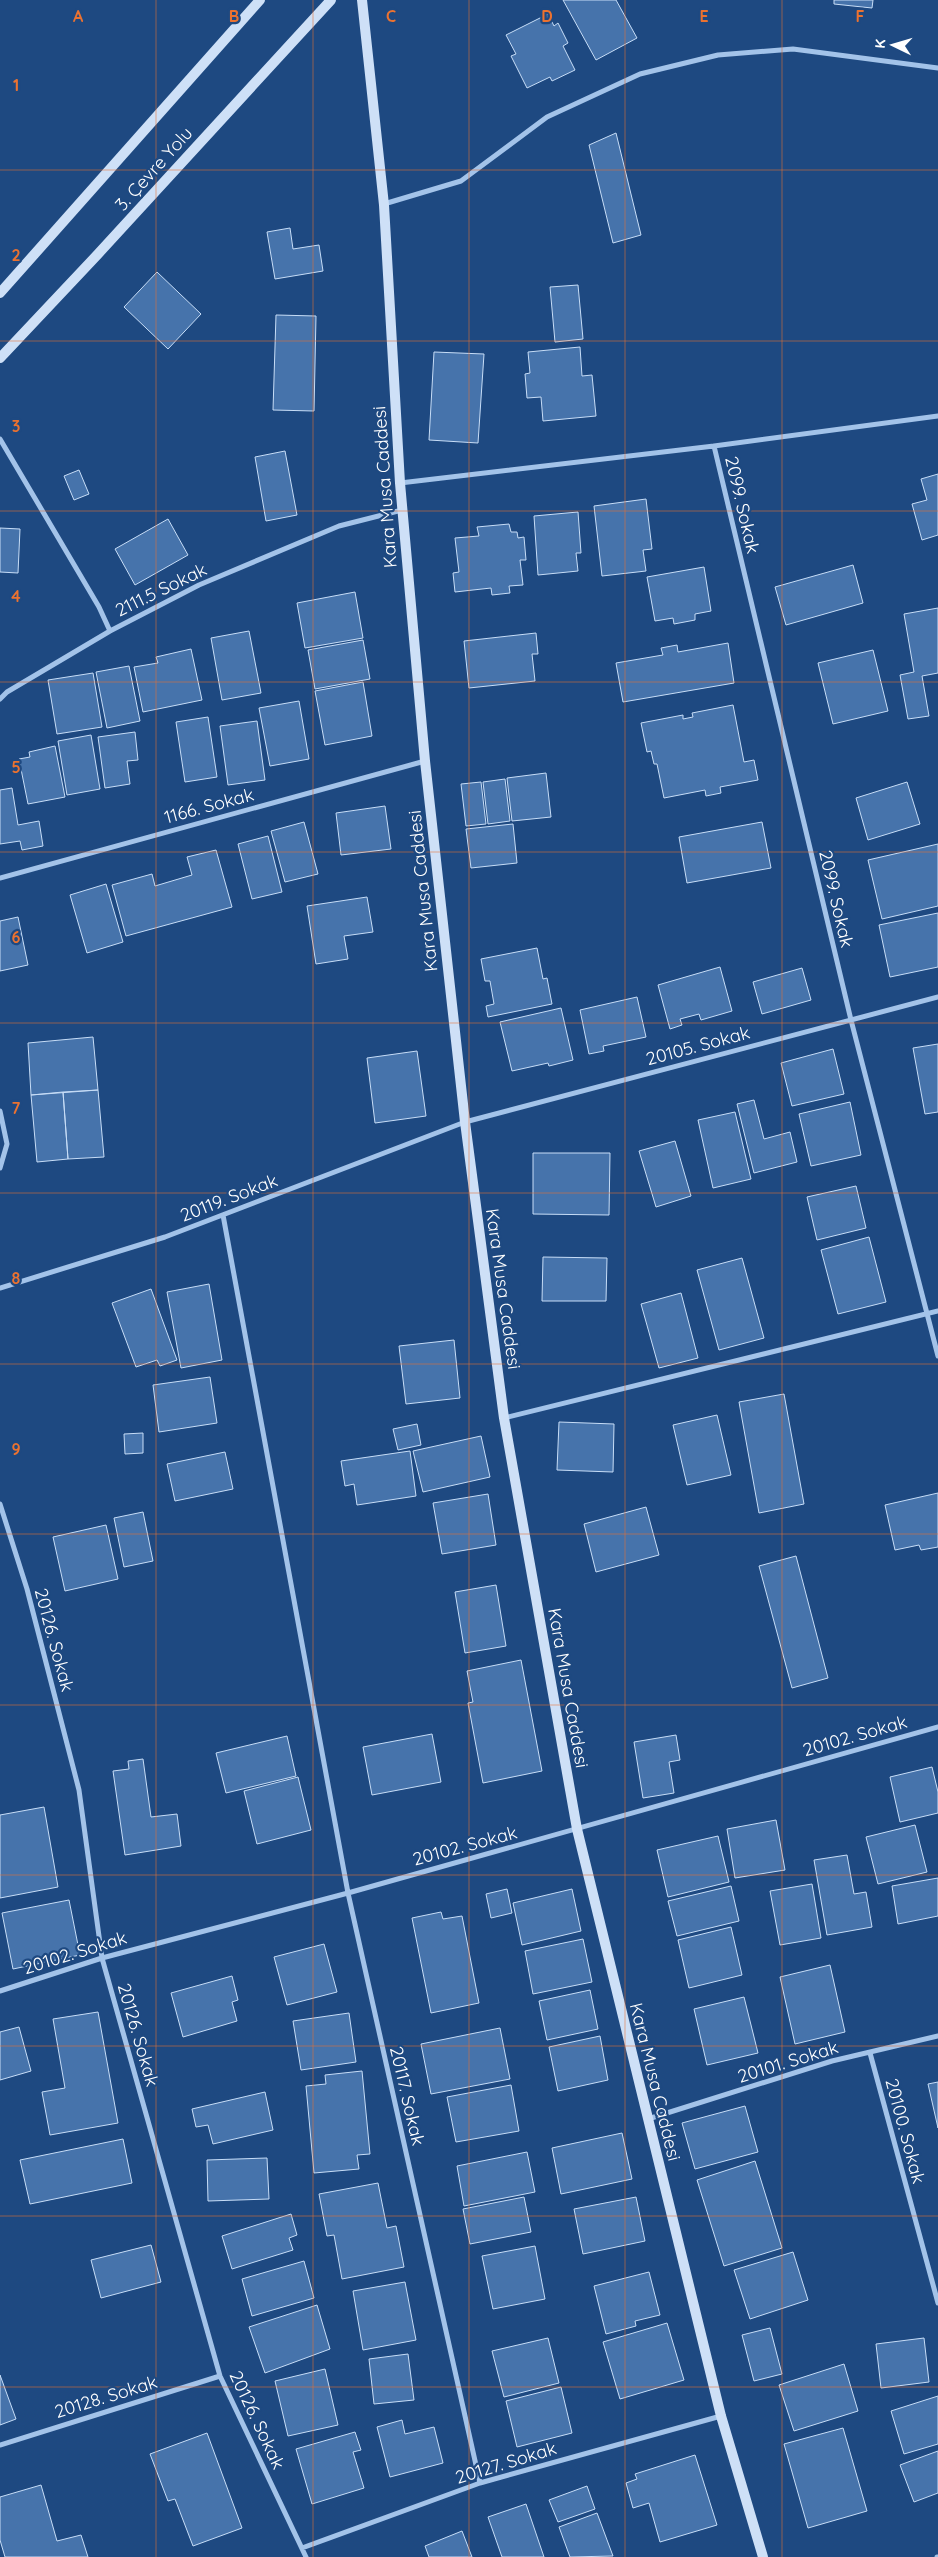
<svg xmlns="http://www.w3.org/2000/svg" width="938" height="2557" font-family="Quicksand,sans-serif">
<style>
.building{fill:#4673ab;stroke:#c7ddf7}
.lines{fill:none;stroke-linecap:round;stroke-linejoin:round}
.street{stroke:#a3c3e9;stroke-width:5}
.secondary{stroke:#cee0f7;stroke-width:10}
.grid{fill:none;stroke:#eb7230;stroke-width:1;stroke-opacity:0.55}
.labels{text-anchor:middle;stroke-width:4.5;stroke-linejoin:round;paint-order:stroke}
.street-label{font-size:18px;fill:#fff;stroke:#1e4981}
.grid-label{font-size:16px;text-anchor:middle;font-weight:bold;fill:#eb7230;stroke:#1e4981;stroke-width:4.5;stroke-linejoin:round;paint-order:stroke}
</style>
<rect width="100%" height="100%" fill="#1e4981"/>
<!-- building -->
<path class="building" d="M 563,0 L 616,0 L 637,38 L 596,60 Z
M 834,0 L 873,0 L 872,8 L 834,4 Z
M 548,14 L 554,26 L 558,23 L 568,43 L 563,46 L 575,70 L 552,81 L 550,77 L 527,88 L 511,56 L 516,54 L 506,35 Z
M 616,133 L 641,235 L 613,243 L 589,145 Z
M 290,228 L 293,249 L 319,245 L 323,271 L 275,279 L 267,232 Z
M 157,272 L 201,314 L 168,349 L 124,307 Z
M 578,285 L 583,339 L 555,342 L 550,287 Z
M 276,315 L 316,316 L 314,411 L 273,410 Z
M 580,347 L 582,376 L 592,375 L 596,416 L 543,421 L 541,397 L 527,398 L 525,374 L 530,373 L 528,352 Z
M 434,352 L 484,354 L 478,443 L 429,440 Z
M 285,451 L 297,515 L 266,521 L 255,457 Z
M 79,470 L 89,494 L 74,500 L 64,476 Z
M 938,474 L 938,535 L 922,540 L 912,504 L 927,500 L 921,479 Z
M 646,499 L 652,549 L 643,550 L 646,571 L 602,576 L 594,506 Z
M 578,512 L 581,553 L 576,553 L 578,571 L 538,575 L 534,516 Z
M 168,519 L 188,555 L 135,585 L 115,549 Z
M 509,524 L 511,532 L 517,532 L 518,538 L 524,537 L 526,560 L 520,560 L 523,585 L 509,586 L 510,593 L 492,595 L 491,588 L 455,592 L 453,573 L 459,572 L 455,538 L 479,536 L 477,527 Z
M 0,528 L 20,529 L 18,573 L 0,572 Z
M 853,565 L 863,603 L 786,625 L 775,587 Z
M 704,567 L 711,611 L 695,614 L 695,620 L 674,624 L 673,618 L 655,621 L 647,577 Z
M 355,592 L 363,638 L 305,648 L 297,603 Z
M 938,608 L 938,673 L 922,676 L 929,716 L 908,719 L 900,675 L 914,672 L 904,614 Z
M 249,631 L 261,693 L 222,700 L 211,638 Z
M 536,633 L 538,654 L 532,654 L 535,681 L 469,688 L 464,641 Z
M 363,640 L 370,679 L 315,689 L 308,650 Z
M 728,643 L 734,683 L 623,702 L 616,663 L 663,655 L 661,648 L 677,645 L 678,652 Z
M 191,649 L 202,700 L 143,712 L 134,667 L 158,663 L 156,657 Z
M 873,650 L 888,711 L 833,724 L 818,663 Z
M 129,666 L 140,721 L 107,728 L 96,672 Z
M 93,673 L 102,727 L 57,734 L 48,680 Z
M 363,682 L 372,736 L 325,745 L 315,691 Z
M 299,701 L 309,759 L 270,766 L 259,708 Z
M 733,705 L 744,762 L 754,760 L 758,780 L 720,787 L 721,793 L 706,796 L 705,790 L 664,798 L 657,764 L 654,764 L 651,751 L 647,752 L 641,723 L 683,715 L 683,719 L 693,717 L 692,713 Z
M 208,717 L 217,777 L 185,782 L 176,722 Z
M 257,721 L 265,780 L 228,785 L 220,726 Z
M 135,732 L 138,760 L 127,761 L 130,784 L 105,788 L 98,737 Z
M 91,735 L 100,789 L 67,795 L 58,741 Z
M 55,746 L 65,797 L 28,804 L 19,759 L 30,757 L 29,752 Z
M 546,773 L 551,817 L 512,821 L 507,778 Z
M 505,779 L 510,821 L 488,824 L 483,782 Z
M 481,782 L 486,824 L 466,826 L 461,784 Z
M 907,782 L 920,824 L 868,840 L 856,798 Z
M 12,788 L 18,825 L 39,821 L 43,846 L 22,850 L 20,841 L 0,844 L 0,790 Z
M 385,806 L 391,849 L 341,855 L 336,813 Z
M 304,822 L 318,874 L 285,882 L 271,831 Z
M 762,822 L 771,868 L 687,883 L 679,837 Z
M 513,824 L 517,863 L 471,868 L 466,829 Z
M 268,836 L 282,892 L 252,899 L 238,844 Z
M 938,844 L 938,906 L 882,919 L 868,860 Z
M 216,850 L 232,907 L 126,936 L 112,885 L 152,874 L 155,886 L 192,875 L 187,857 Z
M 106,884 L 123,942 L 87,953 L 70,895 Z
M 367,897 L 373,932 L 344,936 L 348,959 L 316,964 L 307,906 Z
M 938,913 L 938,967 L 890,977 L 879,925 Z
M 18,917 L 28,965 L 0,971 L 0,921 Z
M 537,948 L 543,979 L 547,978 L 552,1004 L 488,1017 L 486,1006 L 494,1004 L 490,981 L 485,981 L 481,959 Z
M 720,967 L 732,1011 L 701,1020 L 699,1014 L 680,1019 L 682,1025 L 670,1029 L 658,985 Z
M 802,968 L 811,1000 L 762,1014 L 753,982 Z
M 637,997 L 646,1037 L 603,1046 L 604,1051 L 589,1054 L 580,1010 Z
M 561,1008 L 573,1060 L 549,1066 L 548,1063 L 512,1071 L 500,1022 Z
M 93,1037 L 98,1090 L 31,1095 L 28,1043 Z
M 938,1044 L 938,1112 L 925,1114 L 913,1048 Z
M 833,1049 L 844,1094 L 792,1106 L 781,1063 Z
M 417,1051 L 426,1116 L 375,1123 L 367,1058 Z
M 98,1090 L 104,1157 L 68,1159 L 63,1092 Z
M 63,1092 L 68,1159 L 37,1162 L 31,1095 Z
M 754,1100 L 764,1139 L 790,1132 L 797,1162 L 754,1173 L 737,1104 Z
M 850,1102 L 861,1155 L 811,1166 L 799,1114 Z
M 735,1112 L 751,1179 L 713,1188 L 698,1120 Z
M 675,1141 L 691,1196 L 656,1207 L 639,1151 Z
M 533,1153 L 610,1153 L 609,1215 L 533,1214 Z
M 856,1186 L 866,1228 L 817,1240 L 807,1197 Z
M 869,1237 L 886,1302 L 838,1314 L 821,1250 Z
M 543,1257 L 607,1258 L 606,1301 L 542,1301 Z
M 742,1258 L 764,1338 L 719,1350 L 697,1270 Z
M 209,1284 L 222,1360 L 181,1368 L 167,1292 Z
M 151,1289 L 177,1360 L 160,1366 L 157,1360 L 136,1367 L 112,1303 Z
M 681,1293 L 698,1358 L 659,1368 L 641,1304 Z
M 454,1340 L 460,1398 L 406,1404 L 399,1346 Z
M 210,1377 L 217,1423 L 159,1432 L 153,1385 Z
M 784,1394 L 804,1504 L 759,1513 L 739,1402 Z
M 717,1415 L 731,1475 L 687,1485 L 673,1425 Z
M 559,1422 L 614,1424 L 613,1472 L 557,1470 Z
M 417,1424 L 421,1445 L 398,1450 L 393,1429 Z
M 143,1433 L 143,1453 L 125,1454 L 124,1434 Z
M 481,1436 L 490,1477 L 423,1492 L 413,1451 Z
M 410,1451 L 416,1496 L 357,1505 L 354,1484 L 345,1486 L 341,1461 Z
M 225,1452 L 233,1489 L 175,1501 L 167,1464 Z
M 938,1493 L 938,1547 L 921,1550 L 919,1545 L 895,1550 L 885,1505 Z
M 488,1494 L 496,1545 L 442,1554 L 433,1503 Z
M 646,1507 L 659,1555 L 596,1572 L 584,1524 Z
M 143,1512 L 153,1561 L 124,1567 L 114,1518 Z
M 106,1525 L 118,1579 L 65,1591 L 53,1537 Z
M 796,1556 L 828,1678 L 792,1688 L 759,1566 Z
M 496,1585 L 506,1646 L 465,1653 L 455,1592 Z
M 521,1660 L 542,1771 L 483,1783 L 468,1703 L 473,1702 L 467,1671 Z
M 432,1734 L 441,1782 L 372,1795 L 363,1747 Z
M 676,1735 L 680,1760 L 669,1762 L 674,1793 L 643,1798 L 634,1742 Z
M 287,1736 L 296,1776 L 226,1793 L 216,1753 Z
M 143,1759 L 151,1817 L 177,1814 L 181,1846 L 125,1855 L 113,1771 L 129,1769 L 128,1761 Z
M 932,1767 L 938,1792 L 938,1813 L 900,1822 L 890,1777 Z
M 298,1777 L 311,1830 L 257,1844 L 244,1791 Z
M 44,1807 L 58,1887 L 0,1898 L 0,1815 Z
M 776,1820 L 785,1870 L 735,1878 L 727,1829 Z
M 915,1825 L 927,1872 L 878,1884 L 866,1837 Z
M 718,1836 L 729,1882 L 668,1897 L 657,1850 Z
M 847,1855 L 854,1894 L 866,1892 L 872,1927 L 827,1935 L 814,1860 Z
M 938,1878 L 938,1916 L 898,1924 L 892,1886 Z
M 812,1884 L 821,1938 L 780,1945 L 770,1891 Z
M 731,1886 L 739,1921 L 677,1936 L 668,1901 Z
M 507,1889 L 512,1913 L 491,1918 L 486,1894 Z
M 572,1889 L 581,1931 L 522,1945 L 513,1903 Z
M 69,1900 L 80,1955 L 13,1969 L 2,1913 Z
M 441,1912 L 443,1919 L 462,1916 L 479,2003 L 431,2013 L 412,1918 Z
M 731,1927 L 742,1975 L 689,1988 L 678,1940 Z
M 583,1939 L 592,1982 L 533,1994 L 525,1951 Z
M 324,1944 L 337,1992 L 287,2005 L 274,1957 Z
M 830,1965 L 845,2032 L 795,2044 L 780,1977 Z
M 232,1976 L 238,2000 L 232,2002 L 237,2021 L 183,2037 L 171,1993 Z
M 590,1990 L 598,2029 L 547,2040 L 539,2001 Z
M 744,1997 L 758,2053 L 707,2065 L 694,2009 Z
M 98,2012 L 118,2123 L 50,2135 L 42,2092 L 65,2088 L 53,2019 Z
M 349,2013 L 356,2062 L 301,2070 L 293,2021 Z
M 19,2027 L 31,2071 L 0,2080 L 0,2032 Z
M 500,2028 L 510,2079 L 431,2094 L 421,2044 Z
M 600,2036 L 608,2080 L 558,2091 L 549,2047 Z
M 362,2071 L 370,2154 L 357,2155 L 359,2169 L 314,2173 L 306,2086 L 326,2084 L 325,2075 Z
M 938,2082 L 938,2128 L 928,2084 Z
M 511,2085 L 519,2131 L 456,2142 L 447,2097 Z
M 265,2092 L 273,2130 L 213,2144 L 208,2125 L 196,2127 L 192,2109 Z
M 745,2106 L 758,2152 L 695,2169 L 682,2123 Z
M 622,2133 L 632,2179 L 561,2194 L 552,2148 Z
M 123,2139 L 132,2183 L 30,2204 L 20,2160 Z
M 527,2152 L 535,2192 L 464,2206 L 457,2166 Z
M 267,2158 L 269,2199 L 208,2201 L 207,2160 Z
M 755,2161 L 782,2248 L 724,2266 L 697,2180 Z
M 378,2183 L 387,2228 L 396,2226 L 404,2267 L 342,2279 L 334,2235 L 327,2236 L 319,2194 Z
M 524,2197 L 531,2232 L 470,2244 L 463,2209 Z
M 636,2197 L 645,2241 L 583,2254 L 574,2209 Z
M 291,2214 L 297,2235 L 289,2238 L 293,2250 L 232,2269 L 222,2236 Z
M 151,2245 L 161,2282 L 101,2298 L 91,2260 Z
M 535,2246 L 545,2299 L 493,2309 L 482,2256 Z
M 793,2252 L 808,2300 L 750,2319 L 734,2270 Z
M 304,2261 L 314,2298 L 252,2316 L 242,2279 Z
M 649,2272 L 660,2315 L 635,2321 L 636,2326 L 606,2334 L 594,2286 Z
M 405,2282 L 416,2340 L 363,2350 L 353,2291 Z
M 317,2305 L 330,2349 L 265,2373 L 249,2327 Z
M 667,2323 L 684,2380 L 620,2399 L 603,2342 Z
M 770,2328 L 782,2374 L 754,2381 L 742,2335 Z
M 548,2338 L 559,2383 L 504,2397 L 492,2351 Z
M 924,2338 L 929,2382 L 881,2388 L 876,2344 Z
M 408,2354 L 414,2400 L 374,2404 L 369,2359 Z
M 844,2364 L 858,2411 L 794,2431 L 779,2385 Z
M 325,2369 L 338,2425 L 288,2436 L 275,2381 Z
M 0,2375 L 16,2419 L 0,2425 Z
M 561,2387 L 572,2433 L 517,2447 L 506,2401 Z
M 938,2396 L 938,2444 L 904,2454 L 891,2411 Z
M 402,2420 L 405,2434 L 434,2427 L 443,2463 L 390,2477 L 377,2427 Z
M 843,2428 L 867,2511 L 808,2528 L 784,2444 Z
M 355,2432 L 361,2450 L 353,2452 L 364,2488 L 312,2504 L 296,2449 Z
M 207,2433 L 242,2528 L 193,2546 L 175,2499 L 168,2501 L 150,2454 Z
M 938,2451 L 938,2493 L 914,2502 L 900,2465 Z
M 695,2455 L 717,2525 L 660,2542 L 649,2503 L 633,2508 L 626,2483 L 637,2479 L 635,2474 Z
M 41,2485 L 57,2541 L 81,2535 L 88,2557 L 5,2557 L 0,2540 L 0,2497 Z
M 587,2486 L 595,2509 L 558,2522 L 549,2500 Z
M 526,2504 L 544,2557 L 502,2557 L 488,2517 Z
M 597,2513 L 613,2556 L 570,2557 L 559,2527 Z
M 462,2531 L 472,2557 L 429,2557 L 425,2546 Z"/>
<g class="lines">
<!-- street -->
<path class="street" d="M 384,204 L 461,181 L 547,117 L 640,74 L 718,55 L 793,49 L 938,68
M 0,439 L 99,607 L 110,631 L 199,585 L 339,526 L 402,510
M 714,446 L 851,1020 L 938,1356
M 400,483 L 714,446 L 938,416
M 0,699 L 7,692 L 110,631
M 0,878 L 425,761
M 0,1111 L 7,1144 L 0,1168
M 223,1215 L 348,1893 L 480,2483
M 0,1288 L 165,1237 L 465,1122 L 938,997
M 504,1418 L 938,1311
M 0,1504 L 27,1589 L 79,1790 L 102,1958 L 220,2376 L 306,2557
M 0,1991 L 102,1958 L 348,1893 L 938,1727
M 870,2053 L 938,2303
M 648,2119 L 832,2061 L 938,2036
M 0,2445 L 220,2376
M 302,2548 L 480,2483 L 721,2416
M 937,2557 L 938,2557"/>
<!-- secondary -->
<path class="secondary" d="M 362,0 L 384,205 L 400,483 L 425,761 L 465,1122 L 504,1418 L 577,1829 L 721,2416 L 763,2557
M 0,293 L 260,0
M 0,358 L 98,254 L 331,0"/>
</g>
<!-- grid -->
<path class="grid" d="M 156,0 L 156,2557M 313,0 L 313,2557M 469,0 L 469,2557M 625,0 L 625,2557M 782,0 L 782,2557M 0,170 L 938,170M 0,341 L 938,341M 0,511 L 938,511M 0,682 L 938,682M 0,852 L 938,852M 0,1023 L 938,1023M 0,1193 L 938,1193M 0,1364 L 938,1364M 0,1534 L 938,1534M 0,1705 L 938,1705M 0,1875 L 938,1875M 0,2046 L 938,2046M 0,2216 L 938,2216M 0,2387 L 938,2387"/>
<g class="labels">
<!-- street labels -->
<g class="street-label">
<text transform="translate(154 169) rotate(-48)" y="6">3. Çevre Yolu</text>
<text transform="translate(385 487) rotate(-94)" y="6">Kara Musa Caddesi</text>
<text transform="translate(742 505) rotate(77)" y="6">2099. Sokak</text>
<text transform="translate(161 590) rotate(-26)" y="6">2111.5 Sokak</text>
<text transform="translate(209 806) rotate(-15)" y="6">1166. Sokak</text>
<text transform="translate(423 891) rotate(-96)" y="6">Kara Musa Caddesi</text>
<text transform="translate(836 899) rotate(77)" y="6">2099. Sokak</text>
<text transform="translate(698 1046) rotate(-15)" y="6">20105. Sokak</text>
<text transform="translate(229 1198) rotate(-21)" y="6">20119. Sokak</text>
<text transform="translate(503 1289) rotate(82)" y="6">Kara Musa Caddesi</text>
<text transform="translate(54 1640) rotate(75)" y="6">20126. Sokak</text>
<text transform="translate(568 1688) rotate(80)" y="6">Kara Musa Caddesi</text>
<text transform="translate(855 1736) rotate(-16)" y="6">20102. Sokak</text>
<text transform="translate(465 1846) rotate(-15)" y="6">20102. Sokak</text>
<text transform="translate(75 1953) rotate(-17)" y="6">20102. Sokak</text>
<text transform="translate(138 2035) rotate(74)" y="6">20126. Sokak</text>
<text transform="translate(788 2062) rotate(-17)" y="6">20101. Sokak</text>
<text transform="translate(655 2082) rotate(76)" y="6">Kara Musa Caddesi</text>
<text transform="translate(407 2096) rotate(77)" y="6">20117. Sokak</text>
<text transform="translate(905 2131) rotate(75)" y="6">20100. Sokak</text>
<text transform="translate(106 2397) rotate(-17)" y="6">20128. Sokak</text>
<text transform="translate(257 2420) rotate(65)" y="6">20126. Sokak</text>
<text transform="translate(506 2463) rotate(-17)" y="6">20127. Sokak</text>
</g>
</g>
<g class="grid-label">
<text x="78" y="22">A</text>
<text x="234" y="22">B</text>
<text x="391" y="22">C</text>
<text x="547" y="22">D</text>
<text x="704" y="22">E</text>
<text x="860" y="22">F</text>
<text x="16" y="91">1</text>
<text x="16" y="261">2</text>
<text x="16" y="432">3</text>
<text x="16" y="602">4</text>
<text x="16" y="773">5</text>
<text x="16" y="943">6</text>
<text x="16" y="1114">7</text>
<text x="16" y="1284">8</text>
<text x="16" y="1455">9</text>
</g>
<!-- north arrow -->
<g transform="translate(893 45) rotate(275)" stroke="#1e4981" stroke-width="4" paint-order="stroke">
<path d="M0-4L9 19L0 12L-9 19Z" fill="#ffffff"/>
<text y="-8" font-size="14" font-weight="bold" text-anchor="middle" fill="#ffffff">K</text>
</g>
</svg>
